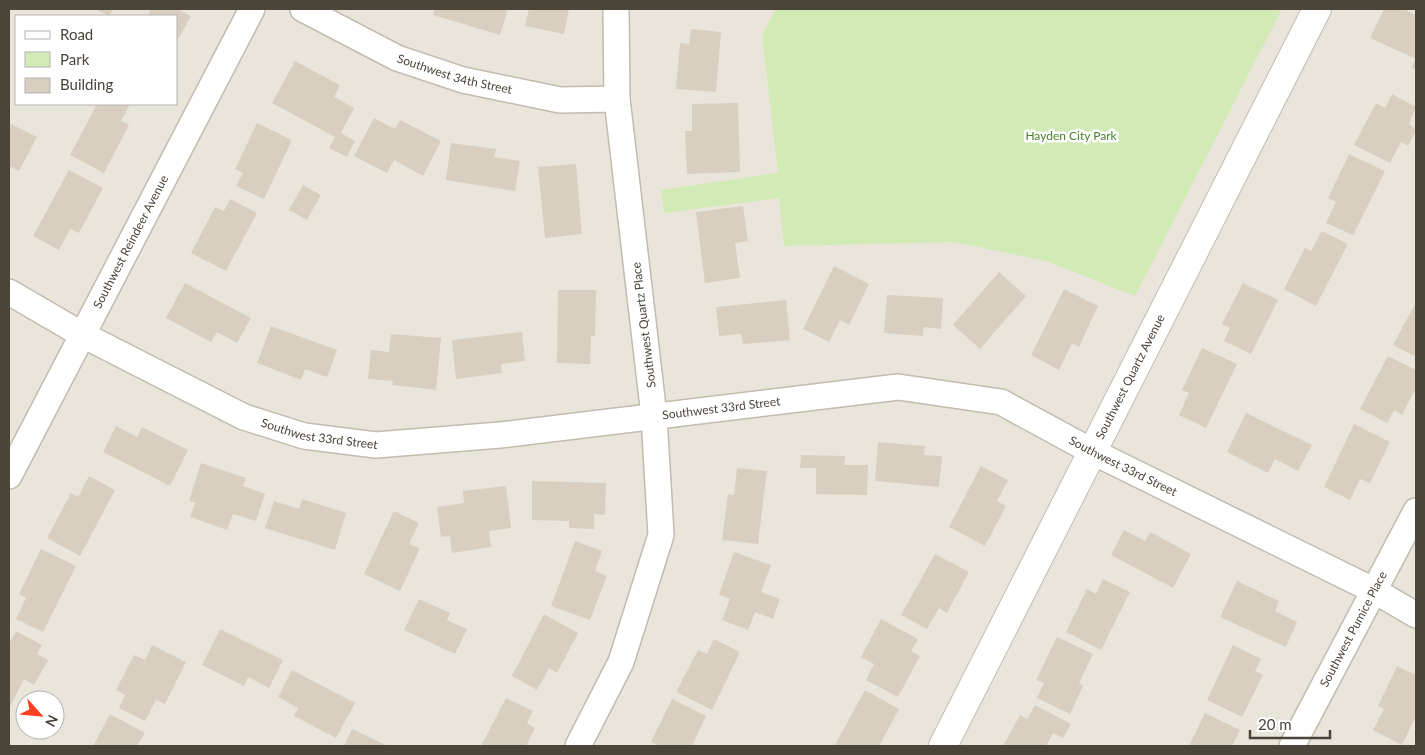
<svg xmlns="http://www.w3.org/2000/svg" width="1425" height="755" font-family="Lato,sans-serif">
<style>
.residential{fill:#eae5da;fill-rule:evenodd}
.green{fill:#d2eab5}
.building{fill:#d8cfc1}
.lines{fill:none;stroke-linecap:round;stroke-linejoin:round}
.minor-casing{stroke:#c2bbae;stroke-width:28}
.tertiary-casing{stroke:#c2bbae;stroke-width:30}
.minor{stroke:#fff;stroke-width:25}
.tertiary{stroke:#fff;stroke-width:28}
.labels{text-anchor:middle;stroke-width:5;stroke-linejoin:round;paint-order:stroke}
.street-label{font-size:12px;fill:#4b4439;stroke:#fff}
.park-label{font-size:12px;fill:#4a7f2a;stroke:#fff}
</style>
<rect width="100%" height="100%" fill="#f6f3ec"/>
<!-- residential -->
<path class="residential" d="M 9,9 L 1416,9 L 1416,746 L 9,746 ZM 16,16 L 176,16 L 176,104 L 16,104 ZM 25,700 L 55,700 L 55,730 L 25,730 Z"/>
<!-- green -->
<path class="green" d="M 776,9 L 1282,9 L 1135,296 L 1046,261 L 954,242 L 784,246 L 779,198 L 664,213 L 661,190 L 778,173 L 762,35 Z"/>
<!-- building -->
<path class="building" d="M 95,9 L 113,9 L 109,16 Z
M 151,9 L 177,9 L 191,16 L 176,43 L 176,16 L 147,16 Z
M 435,9 L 508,9 L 500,35 L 433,15 Z
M 529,9 L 569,9 L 564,34 L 525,26 Z
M 1384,9 L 1404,9 L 1416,15 L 1416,70 L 1411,68 L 1416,59 L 1370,38 Z
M 691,29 L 721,32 L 716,92 L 676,89 L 680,43 L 689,44 Z
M 295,61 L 340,85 L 334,97 L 354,108 L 341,133 L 355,141 L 347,157 L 329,148 L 335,137 L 272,103 Z
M 1392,94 L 1416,107 L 1409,124 L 1416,130 L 1408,146 L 1401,142 L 1390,163 L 1354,145 L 1376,103 L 1385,108 Z
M 738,103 L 740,172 L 687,174 L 685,131 L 692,131 L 692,104 Z
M 97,104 L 130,104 L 121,121 L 129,125 L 104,173 L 70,155 Z
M 374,118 L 395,129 L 400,120 L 441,141 L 423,176 L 394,160 L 387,173 L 354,156 Z
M 9,123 L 37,137 L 19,171 L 9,166 Z
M 257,123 L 292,140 L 264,199 L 236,186 L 243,173 L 235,169 Z
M 451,143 L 496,149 L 494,157 L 520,161 L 515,191 L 446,180 Z
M 1349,154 L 1385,171 L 1353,235 L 1326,223 L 1336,202 L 1328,198 Z
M 576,164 L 582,234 L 545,238 L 538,167 Z
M 69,170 L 103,188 L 79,233 L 70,229 L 59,250 L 33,236 Z
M 303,185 L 321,195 L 307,220 L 289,210 Z
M 230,199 L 257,213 L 226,271 L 191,253 L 215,207 L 224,211 Z
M 743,206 L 748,241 L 735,243 L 740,278 L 705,283 L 696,212 Z
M 1322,231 L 1348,244 L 1316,306 L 1284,289 L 1305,248 L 1311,251 Z
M 834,266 L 869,284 L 849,325 L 840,320 L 829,342 L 803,329 Z
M 999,272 L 1026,296 L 980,349 L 953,325 Z
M 185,283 L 251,318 L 237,343 L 217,332 L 211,342 L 166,318 Z
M 1243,283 L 1278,300 L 1251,354 L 1224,341 L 1230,328 L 1222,324 Z
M 1064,289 L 1098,306 L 1079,347 L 1072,343 L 1059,370 L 1031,355 Z
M 558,290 L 596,290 L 595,336 L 591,336 L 590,364 L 557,363 Z
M 887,295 L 943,298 L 941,329 L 924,327 L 923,336 L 884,333 Z
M 786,300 L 790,340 L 743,344 L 741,334 L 719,336 L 716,307 Z
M 1416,302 L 1416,357 L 1393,345 Z
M 271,326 L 337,350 L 327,377 L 305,369 L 301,380 L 257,363 Z
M 522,332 L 525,361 L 501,364 L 502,373 L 456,379 L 452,340 Z
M 391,334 L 441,338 L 436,390 L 392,385 L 393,381 L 368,379 L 371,350 L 389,352 Z
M 1202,348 L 1237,364 L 1206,428 L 1179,415 L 1189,393 L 1182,390 Z
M 1388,356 L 1416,370 L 1416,388 L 1402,415 L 1394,410 L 1387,423 L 1360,409 Z
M 1246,413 L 1312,445 L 1298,471 L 1275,459 L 1268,473 L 1227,452 Z
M 1354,424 L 1390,442 L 1370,483 L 1360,479 L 1350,500 L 1324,487 Z
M 116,426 L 137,437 L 142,427 L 188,450 L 170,486 L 103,452 Z
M 878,442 L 925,446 L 924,455 L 942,456 L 939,487 L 875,481 Z
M 801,455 L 845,456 L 844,465 L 868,465 L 867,495 L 816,494 L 816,468 L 800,468 Z
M 201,463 L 246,478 L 243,486 L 265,494 L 256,521 L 233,514 L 227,530 L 190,517 L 195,503 L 189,501 Z
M 981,466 L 1008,480 L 997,501 L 1006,506 L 985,546 L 949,527 Z
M 737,468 L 767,471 L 758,544 L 722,540 L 728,494 L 734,495 Z
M 89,476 L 115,490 L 80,556 L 47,538 L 71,493 L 78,497 Z
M 532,481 L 606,483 L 605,515 L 594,514 L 594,529 L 569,528 L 569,521 L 532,520 Z
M 506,486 L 511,528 L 489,531 L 491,547 L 452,553 L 450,536 L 441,537 L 437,507 L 464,503 L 463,491 Z
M 302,499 L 346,513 L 335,550 L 265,528 L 274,501 L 299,509 Z
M 394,511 L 419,523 L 409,544 L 420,548 L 400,591 L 364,574 Z
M 1124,530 L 1145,541 L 1150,532 L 1191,554 L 1173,588 L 1111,555 Z
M 575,541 L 602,551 L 595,571 L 607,576 L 590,620 L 551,606 Z
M 41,549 L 76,566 L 43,632 L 16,619 L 26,598 L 19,594 Z
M 734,552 L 771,565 L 761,592 L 780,599 L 773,619 L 755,612 L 748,630 L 722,620 L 730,599 L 719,595 Z
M 935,554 L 969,572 L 947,613 L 939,608 L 927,629 L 901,615 Z
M 1103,579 L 1130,592 L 1101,650 L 1066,632 L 1087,589 L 1096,594 Z
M 1237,581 L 1279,601 L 1275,611 L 1297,622 L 1286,647 L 1220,617 Z
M 419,599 L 450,613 L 447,620 L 467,629 L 455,654 L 404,630 Z
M 544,614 L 578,633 L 557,673 L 549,668 L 537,690 L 512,676 Z
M 881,619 L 918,639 L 911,651 L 920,656 L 898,697 L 866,680 L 874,664 L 861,657 Z
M 220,629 L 283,660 L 269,688 L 248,677 L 244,686 L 202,665 Z
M 16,631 L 42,645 L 37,654 L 48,660 L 34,685 L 24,679 L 9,709 L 9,644 Z
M 1057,637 L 1093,654 L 1079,683 L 1083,686 L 1070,714 L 1037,698 L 1044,683 L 1036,680 Z
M 714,639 L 740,652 L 712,710 L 676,692 L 698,650 L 707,654 Z
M 152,645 L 186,662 L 165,704 L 156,700 L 145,721 L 119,708 L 125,695 L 116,690 L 134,655 L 145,660 Z
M 1233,645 L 1261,659 L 1255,671 L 1263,675 L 1242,717 L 1207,700 Z
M 1397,666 L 1416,675 L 1416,716 L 1402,745 L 1373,730 L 1384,709 L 1378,706 Z
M 292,670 L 355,703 L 336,738 L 294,716 L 298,708 L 278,697 Z
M 865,690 L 899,709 L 879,746 L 838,746 L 835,745 Z
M 506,698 L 533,711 L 527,723 L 535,728 L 526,746 L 481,746 Z
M 672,699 L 706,716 L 692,746 L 660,746 L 651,742 Z
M 1035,705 L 1071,724 L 1063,738 L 1053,733 L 1046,746 L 1003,746 L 1020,715 L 1027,719 Z
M 1205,713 L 1240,730 L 1232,746 L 1189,746 Z
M 110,714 L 145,733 L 137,746 L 93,746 Z
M 352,729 L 388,746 L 344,746 Z"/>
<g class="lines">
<defs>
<g id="minor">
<path id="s1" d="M 303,9 L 397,58 L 463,80 L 560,100 L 617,99"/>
<path id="s2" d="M 9,292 L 81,334 L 244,417 L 304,436 L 376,445 L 500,435 L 898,387 L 1001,402 L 1093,452 L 1373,590 L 1416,615"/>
<path id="s3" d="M 9,476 L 252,9"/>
<path d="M 578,746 L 621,662 L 661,535 L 654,416 L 617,99 L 616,9"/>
<path id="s4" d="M 1292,746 L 1416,511"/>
</g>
<g id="tertiary">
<path id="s5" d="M 943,746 L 1317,9"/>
</g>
</defs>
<!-- minor casing -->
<use href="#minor" class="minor-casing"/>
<!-- tertiary casing -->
<use href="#tertiary" class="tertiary-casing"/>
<!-- minor -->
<use href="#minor" class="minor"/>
<!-- tertiary -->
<use href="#tertiary" class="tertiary"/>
</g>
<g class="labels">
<!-- street labels -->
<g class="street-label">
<text dy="4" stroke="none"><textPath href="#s1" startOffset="166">Southwest 34th Street</textPath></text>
<text dy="4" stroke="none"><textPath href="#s3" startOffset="264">Southwest Reindeer Avenue</textPath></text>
<text transform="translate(644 325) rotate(-97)" y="4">Southwest Quartz Place</text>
<text dy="4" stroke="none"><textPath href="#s5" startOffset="414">Southwest Quartz Avenue</textPath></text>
<text dy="4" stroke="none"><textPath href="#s2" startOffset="749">Southwest 33rd Street</textPath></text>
<text dy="4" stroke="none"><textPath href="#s2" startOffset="344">Southwest 33rd Street</textPath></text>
<text dy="4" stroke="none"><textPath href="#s2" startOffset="1169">Southwest 33rd Street</textPath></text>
<text dy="4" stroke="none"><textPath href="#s4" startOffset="132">Southwest Pumice Place</textPath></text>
</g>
<!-- park labels -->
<g class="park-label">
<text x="1071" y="140">Hayden City Park</text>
</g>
</g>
<!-- border -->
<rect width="1425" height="755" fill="none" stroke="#4b4439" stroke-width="20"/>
<!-- legend -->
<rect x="15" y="15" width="162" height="90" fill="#ffffff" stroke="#b7b4b0"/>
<rect x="25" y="31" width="25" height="8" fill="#ffffff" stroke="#b7b4b0"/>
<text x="60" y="40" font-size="15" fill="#4b4439">Road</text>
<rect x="25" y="52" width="25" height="15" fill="#d2eab5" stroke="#b7b4b0"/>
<text x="60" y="65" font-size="15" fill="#4b4439">Park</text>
<rect x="25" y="78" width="25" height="15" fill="#d8cfc1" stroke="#b7b4b0"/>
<text x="60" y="90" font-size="15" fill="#4b4439">Building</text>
<!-- north arrow -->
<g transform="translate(40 715) rotate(117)"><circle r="24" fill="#ffffff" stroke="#b7b4b0"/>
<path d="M0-4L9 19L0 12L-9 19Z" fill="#fc3f1d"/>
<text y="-8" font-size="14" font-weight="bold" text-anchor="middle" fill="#4b4439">N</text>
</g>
<!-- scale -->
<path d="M1250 730v8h80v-8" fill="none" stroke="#4b4439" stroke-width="2.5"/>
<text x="1258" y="730" font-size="15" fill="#4b4439" stroke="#ffffff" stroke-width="4" paint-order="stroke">20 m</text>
</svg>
